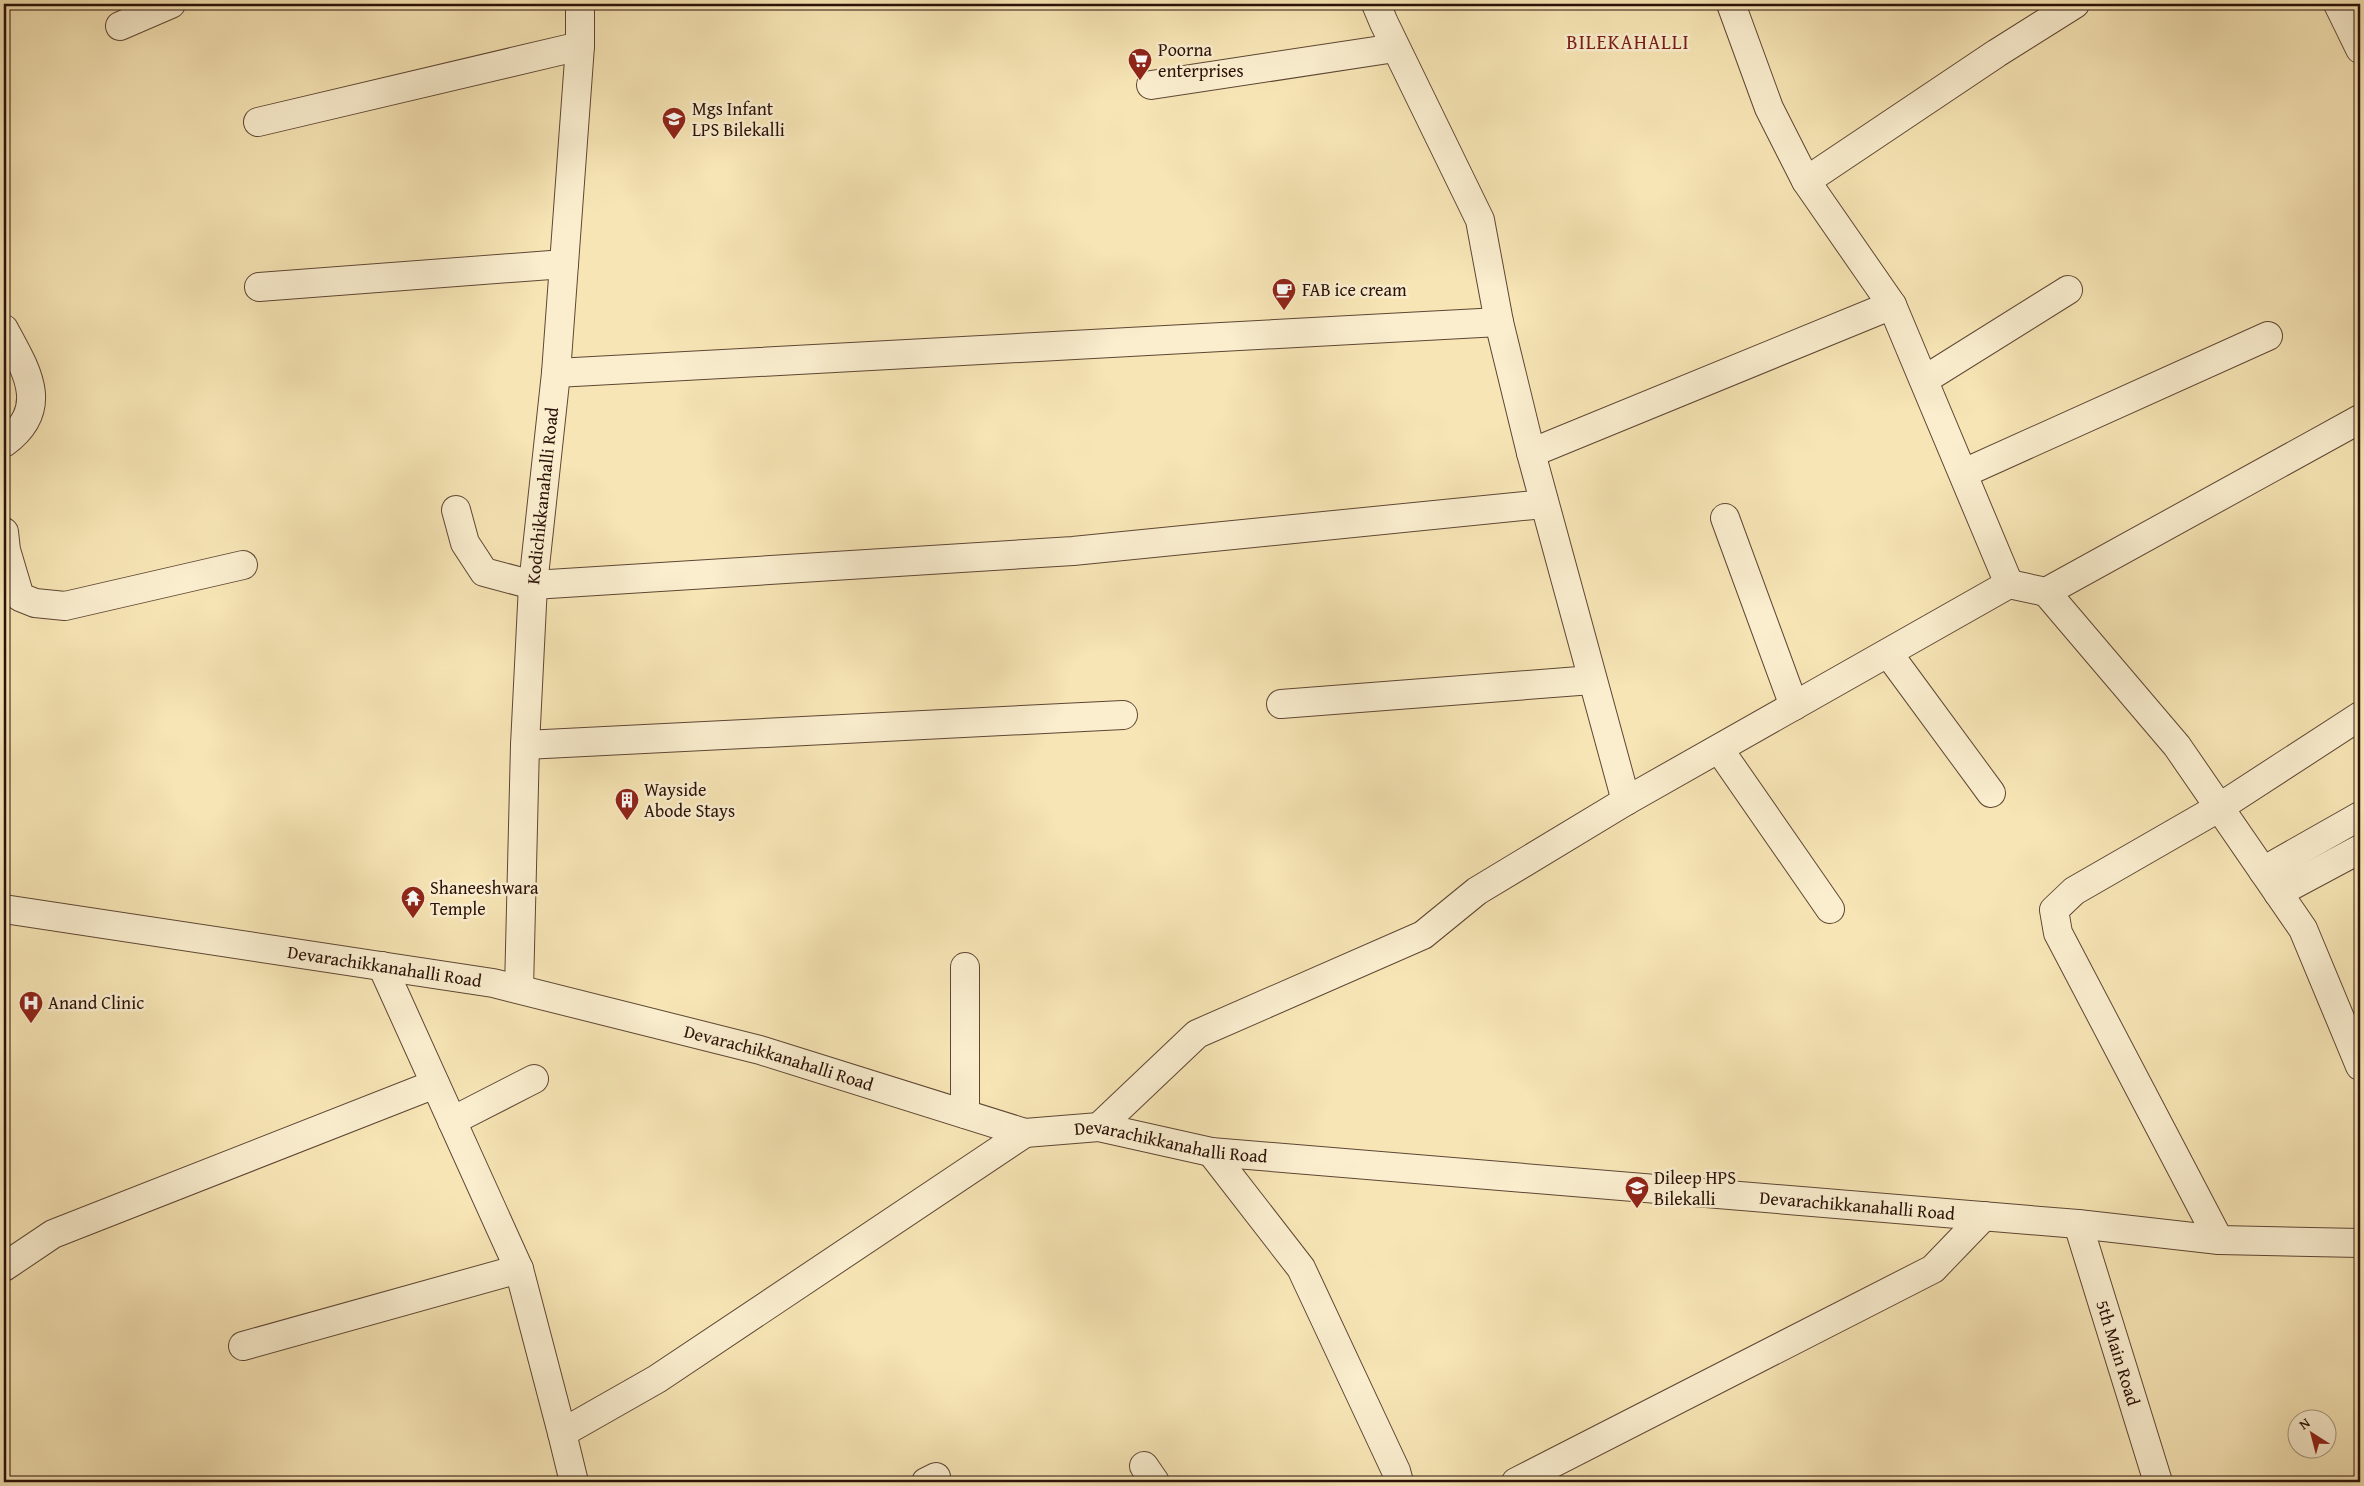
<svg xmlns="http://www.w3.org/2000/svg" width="2364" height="1486" font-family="'Gentium Book Plus',serif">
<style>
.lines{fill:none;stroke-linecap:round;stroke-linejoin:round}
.minor-casing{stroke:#5e4633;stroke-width:30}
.minor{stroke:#faeecf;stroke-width:28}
.labels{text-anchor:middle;stroke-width:5;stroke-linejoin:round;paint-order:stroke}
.poi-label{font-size:18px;fill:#2b1108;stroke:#faeecf;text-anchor:start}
.street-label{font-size:18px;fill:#2b1108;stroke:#faeecf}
.quarter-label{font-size:20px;letter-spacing:1px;fill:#7a1f14;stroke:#faeecf}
</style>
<rect width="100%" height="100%" fill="#f7e5b5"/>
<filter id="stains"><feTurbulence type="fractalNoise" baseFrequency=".004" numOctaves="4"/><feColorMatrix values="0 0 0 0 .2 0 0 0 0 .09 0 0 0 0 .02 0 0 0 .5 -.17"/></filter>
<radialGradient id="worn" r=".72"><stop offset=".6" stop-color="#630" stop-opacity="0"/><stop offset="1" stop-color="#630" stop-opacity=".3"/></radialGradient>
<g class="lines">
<defs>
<g id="minor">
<path d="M 1376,4 L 1384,23 L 1480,220 L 1499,322 L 1531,453 L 1626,801"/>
<path d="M 1731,4 L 1769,108 L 1806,181 L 1892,305 L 2009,584"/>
<path d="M 2338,4 L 2360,49"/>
<path d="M 120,26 L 171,4"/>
<path d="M 1151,85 L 1395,48"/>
<path d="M 258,122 L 580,46"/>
<path d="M 1806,181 L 1997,53 L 2075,4"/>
<path d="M 259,287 L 564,264"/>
<path d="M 4,329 C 26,370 52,408 4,443"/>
<path d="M 556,373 L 1499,322"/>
<path d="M 1924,380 L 2068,290"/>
<path d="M 1531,453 L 1892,305"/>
<path d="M 1964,473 L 2268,336"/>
<path d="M 456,510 L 465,543 L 484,572 L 533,585 L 1073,551 L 1544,504"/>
<path d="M 1725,518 L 1794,706"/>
<path d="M 4,532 L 6,550 L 20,597 L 35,603 L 65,606 L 243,565"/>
<path d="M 2046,592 L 2177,746 L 2303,929 L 2360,1066"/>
<path d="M 1888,653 L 1991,793"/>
<path d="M 1281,704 L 1592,680"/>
<path d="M 525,745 L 1123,715"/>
<path d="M 1719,749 L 1830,909"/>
<path d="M 2263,871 L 2360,816"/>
<path d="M 2278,893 L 2360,849"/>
<path id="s1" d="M 4,909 L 493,983 L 760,1050 L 1025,1133 L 1099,1127 L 1211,1152 L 2078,1224 L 2219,1240 L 2360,1243"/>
<path d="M 382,966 L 519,1269 L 562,1433 L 657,1379 L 1025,1133"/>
<path d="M 965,967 L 965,1114"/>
<path id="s2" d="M 519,989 L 525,745 L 533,585 L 556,373 L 580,46 L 580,4"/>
<path d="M 452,1121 L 534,1079"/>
<path d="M 1099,1127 L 1197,1034 L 1423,935 L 1477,891 L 1626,801 L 2009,584 L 2046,592 L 2360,419"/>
<path d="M 1211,1152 L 1301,1268 L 1396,1471 L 1399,1482"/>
<path id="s3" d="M 2078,1224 L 2158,1482"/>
<path d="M 2219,1240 L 2058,933 L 2054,910 L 2074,891 L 2220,807 L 2360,716"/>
<path d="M 4,1267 L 53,1234 L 435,1084"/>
<path d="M 243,1346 L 519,1269"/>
<path d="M 562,1433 L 574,1482"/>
<path d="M 1144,1466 L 1155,1482"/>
<path d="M 926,1482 L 936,1477"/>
<path d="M 1516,1482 L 1933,1269 L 1984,1216"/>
</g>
</defs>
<!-- minor casing -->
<use href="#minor" class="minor-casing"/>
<!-- minor -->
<use href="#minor" class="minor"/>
</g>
<!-- icons -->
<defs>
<symbol id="supermarket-pin" viewBox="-11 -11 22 30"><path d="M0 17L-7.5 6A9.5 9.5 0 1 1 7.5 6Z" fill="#8f2418" stroke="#faeecf"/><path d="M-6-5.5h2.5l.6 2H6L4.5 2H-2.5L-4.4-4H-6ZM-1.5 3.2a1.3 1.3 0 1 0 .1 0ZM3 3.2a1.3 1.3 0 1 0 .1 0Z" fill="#fff"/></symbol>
<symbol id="school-pin" viewBox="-11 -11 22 30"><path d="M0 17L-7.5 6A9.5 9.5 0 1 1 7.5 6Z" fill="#8f2418" stroke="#faeecf"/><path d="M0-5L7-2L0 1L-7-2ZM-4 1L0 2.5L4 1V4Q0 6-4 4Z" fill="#fff"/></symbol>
<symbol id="cafe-pin" viewBox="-11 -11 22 30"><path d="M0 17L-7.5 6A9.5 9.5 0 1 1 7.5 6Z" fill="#8f2418" stroke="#faeecf"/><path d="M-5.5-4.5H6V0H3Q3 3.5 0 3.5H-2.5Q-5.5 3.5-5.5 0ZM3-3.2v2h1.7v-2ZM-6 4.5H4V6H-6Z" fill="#fff"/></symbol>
<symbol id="building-pin" viewBox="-11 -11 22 30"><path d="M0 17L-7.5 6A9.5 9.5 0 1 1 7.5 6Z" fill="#8f2418" stroke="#faeecf"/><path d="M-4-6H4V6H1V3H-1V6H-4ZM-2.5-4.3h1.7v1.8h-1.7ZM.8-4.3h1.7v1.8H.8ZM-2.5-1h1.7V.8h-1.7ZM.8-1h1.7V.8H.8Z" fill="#fff"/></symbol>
<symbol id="temple-pin" viewBox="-11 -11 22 30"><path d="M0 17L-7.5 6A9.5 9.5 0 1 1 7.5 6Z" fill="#8f2418" stroke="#faeecf"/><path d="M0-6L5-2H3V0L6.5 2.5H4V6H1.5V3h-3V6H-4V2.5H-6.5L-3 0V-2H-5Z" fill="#fff"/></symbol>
<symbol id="hospital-pin" viewBox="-11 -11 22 30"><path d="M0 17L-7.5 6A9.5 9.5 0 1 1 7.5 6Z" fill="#8f2418" stroke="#faeecf"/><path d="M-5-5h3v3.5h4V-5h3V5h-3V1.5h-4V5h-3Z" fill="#fff"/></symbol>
</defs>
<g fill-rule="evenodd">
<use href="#supermarket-pin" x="1126" y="46" width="28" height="38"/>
<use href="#school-pin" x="660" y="105" width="28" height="38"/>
<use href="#cafe-pin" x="1270" y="276" width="28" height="38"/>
<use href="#building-pin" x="613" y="786" width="28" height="38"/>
<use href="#temple-pin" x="399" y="884" width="28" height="38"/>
<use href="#hospital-pin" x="17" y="989" width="28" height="38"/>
<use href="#school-pin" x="1623" y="1174" width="28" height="38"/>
</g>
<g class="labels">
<!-- poi labels -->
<g class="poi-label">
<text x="1158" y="56">Poorna<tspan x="1158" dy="21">enterprises</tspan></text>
<text x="692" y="115">Mgs Infant<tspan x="692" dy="21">LPS Bilekalli</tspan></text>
<text x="1302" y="296">FAB ice cream</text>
<text x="644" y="796">Wayside<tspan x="644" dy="21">Abode Stays</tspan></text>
<text x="430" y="894">Shaneeshwara<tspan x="430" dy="21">Temple</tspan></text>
<text x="48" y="1009">Anand Clinic</text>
<text x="1654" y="1184">Dileep HPS<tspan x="1654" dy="21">Bilekalli</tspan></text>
</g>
<!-- street labels -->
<g class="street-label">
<text dy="6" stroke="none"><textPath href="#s2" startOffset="494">Kodichikkanahalli Road</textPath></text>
<text dy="6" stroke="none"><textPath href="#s1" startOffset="385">Devarachikkanahalli Road</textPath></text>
<text dy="6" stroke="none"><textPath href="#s1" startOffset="790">Devarachikkanahalli Road</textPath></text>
<text dy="6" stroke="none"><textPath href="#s1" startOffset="1195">Devarachikkanahalli Road</textPath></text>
<text dy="6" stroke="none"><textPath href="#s1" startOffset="1885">Devarachikkanahalli Road</textPath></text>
<text dy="6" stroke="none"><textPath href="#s3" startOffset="135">5th Main Road</textPath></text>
</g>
<!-- quarter labels -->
<g class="quarter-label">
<text x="1628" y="49">BILEKAHALLI</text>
</g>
</g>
<!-- margin -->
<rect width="2364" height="1486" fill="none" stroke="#f7e5b5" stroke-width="20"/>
<rect x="5" y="5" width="2354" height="1476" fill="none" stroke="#2b1108" stroke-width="2.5"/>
<rect x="10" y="10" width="2344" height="1466" fill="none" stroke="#2b1108"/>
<!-- north arrow -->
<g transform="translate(2312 1434) rotate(324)"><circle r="24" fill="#faeecf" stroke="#a7967f"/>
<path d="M0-4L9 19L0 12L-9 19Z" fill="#8f2418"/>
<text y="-8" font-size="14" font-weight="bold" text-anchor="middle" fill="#2b1108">N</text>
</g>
<rect width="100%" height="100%" filter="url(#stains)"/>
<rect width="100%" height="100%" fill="url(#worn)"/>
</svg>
